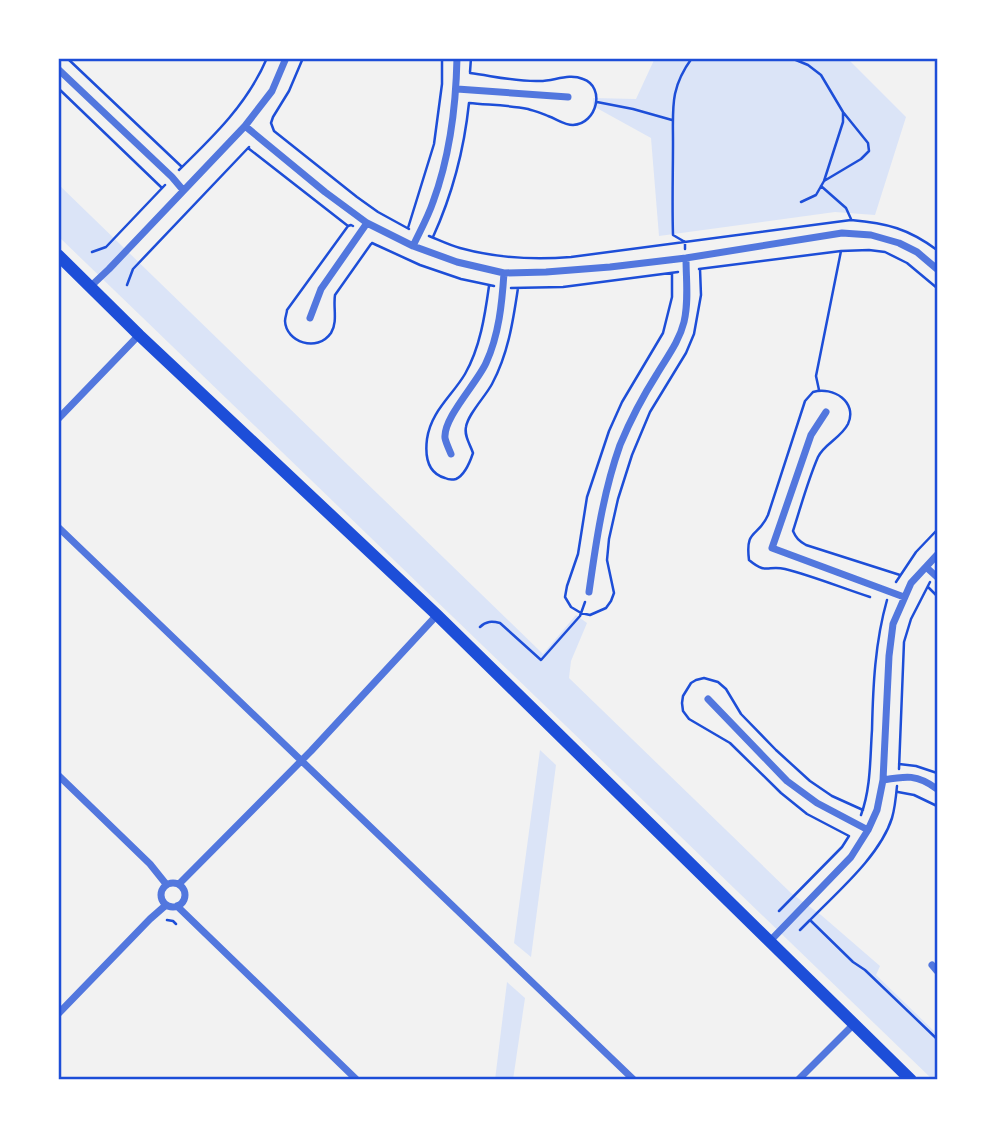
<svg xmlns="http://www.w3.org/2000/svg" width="995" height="1138" font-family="'Nunito Sans',sans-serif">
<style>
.green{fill:#dbe4f7}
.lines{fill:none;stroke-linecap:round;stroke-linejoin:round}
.path{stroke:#1d4ed8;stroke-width:2.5}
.minor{stroke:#5277de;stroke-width:7}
.secondary{stroke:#1d4ed8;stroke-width:12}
.neatline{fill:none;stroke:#1d4ed8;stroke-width:2.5}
</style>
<rect width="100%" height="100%" fill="#f2f2f2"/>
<!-- green -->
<path class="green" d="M 655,58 L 847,58 L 906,117 L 875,215 L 835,212 L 659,236 L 651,138 L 593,106 L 593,98 L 636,99 Z
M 58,184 L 543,654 L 576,615 L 587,623 L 571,661 L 569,678 L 791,893 L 821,915 L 880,966 L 876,975 L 937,1034 L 937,1080 L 933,1080 L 58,236 Z
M 540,750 L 556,765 L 531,957 L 514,943 Z
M 507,982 L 525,998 L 513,1080 L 495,1080 Z"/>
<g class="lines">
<!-- path -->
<path class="path" d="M 67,58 L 182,167
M 303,58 L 289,91 L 273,117 L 271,123 L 274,131 L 357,197 L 378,212 L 409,229
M 791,58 L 808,65 L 821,75 L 843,112 L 843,122 L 824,181 L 816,195 L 801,202
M 470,72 L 471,58
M 58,88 L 162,188
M 597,102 L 633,109 L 672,120
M 469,103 C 488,105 509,105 528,109 C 534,111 542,113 548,116 C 557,119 564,125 573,125 C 597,124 606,87 583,79 C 569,73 554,81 540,81 C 517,82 493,76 470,73
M 248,148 L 348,226 L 351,225 L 353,226
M 179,170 C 214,136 248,103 267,58
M 824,181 L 861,159 L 869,151 L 868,143 L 843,112
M 821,186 L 846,208 L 851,219
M 348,226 L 287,310 C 287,313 285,317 285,321 C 286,342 317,353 331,333 C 338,322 333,307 335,295 L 371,244
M 408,228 L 434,144 L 442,84 L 442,58
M 429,236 C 439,240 449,245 460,248 C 496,258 533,260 571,257 L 851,220 C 887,223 909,229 937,250
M 433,237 C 453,193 464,151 469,103
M 372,243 L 420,265 L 461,279 L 494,286
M 685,249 L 685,242 L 673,235 C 672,204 673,172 673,141 C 673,107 670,88 692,58
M 92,252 L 106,247 L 165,185
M 699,269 L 841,251 L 869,250 L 885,252 L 907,263 L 937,288
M 672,273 L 672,297 L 663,333 L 622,402 L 609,431 L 587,497 L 578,554 L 567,586 L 565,597 L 571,607 L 581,613 L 590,615 L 606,608 L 611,601 L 614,593 L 607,560 L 609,539 L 618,499 L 632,455 L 650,412 L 686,353 L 694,334 L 701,295 L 700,269
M 127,285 L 133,269 L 249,147
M 489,286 C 485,315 480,348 465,374 C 452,396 431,411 427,439 C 425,455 427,473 445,478 C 449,480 452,480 456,479 C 465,475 470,462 473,453 C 470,444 464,436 466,427 C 468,414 485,397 492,384 C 508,354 513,322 518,288
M 511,288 L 563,287 L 678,272
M 819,390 L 816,376 L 841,251
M 896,582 L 916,552 L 937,530
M 928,587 L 937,596
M 870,597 C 842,588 813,576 785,569 C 767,565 767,575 749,560 C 745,528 758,538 768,515 L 805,401 L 813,392 C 833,386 858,402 848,424 C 841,438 824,444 818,457 C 808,480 801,506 793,531 C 796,538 799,541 806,545 L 900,575
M 480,627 C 486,621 492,621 500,623 L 541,660 L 580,616 L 585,602
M 899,764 L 916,766 L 937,773
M 899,769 L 904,642 L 911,619 L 930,582
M 898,792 L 914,795 L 937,806
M 861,815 C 871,788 870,758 872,730 C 873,686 875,642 887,600
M 849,836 L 807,814 L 781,793 L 730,743 L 689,719 L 683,711 L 682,703 L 683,696 L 691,683 L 696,680 L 704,678 L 718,682 L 726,689 L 741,714 L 776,750 L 810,781 L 832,796 L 863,810
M 779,911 L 842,847 L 849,836
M 167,920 L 173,921 L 176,924
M 810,920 C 837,892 880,856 892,818 C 895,808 896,797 897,786
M 800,930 L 810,920 L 853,962 L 865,970 L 937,1039"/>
<!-- minor -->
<path class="minor" d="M 58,69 L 172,177 L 183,190
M 457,89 L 568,97
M 245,126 L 325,192 L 367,223 L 413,246 L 457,262 L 504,273 L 546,272 L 610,267 L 686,258 L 842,233 L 871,235 L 899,243 L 917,252 L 937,269
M 413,246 C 420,231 428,217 433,202 C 450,156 456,106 457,58
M 91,286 L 109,269 L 245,126 L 272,91 L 286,58
M 310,318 L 321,289 L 367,223
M 826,412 L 811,435 L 772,548 L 904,597
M 58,419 L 139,335
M 451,454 C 449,449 446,443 445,438 C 443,418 477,383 486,363 C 499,335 502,303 504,273
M 58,527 L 634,1080
M 926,567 L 937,577
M 589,592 C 596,542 603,493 620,445 C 630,421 643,396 657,374 C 667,357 679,342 684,322 C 689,301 686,279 686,258
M 708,699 L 787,781 L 817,803 L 868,830
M 58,775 L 150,864 L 166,884
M 883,780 C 906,776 917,774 937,789
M161 895a12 12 0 1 1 24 0a12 12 0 1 1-24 0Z
M 179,884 L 311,751 L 437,615
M 177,906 L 357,1080
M 770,941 L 851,857 L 868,830 L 877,810 L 883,780 L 889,656 L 893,624 L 911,583 L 937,555
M 932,965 L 937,971
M 58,1014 L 150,919 L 166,905
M 798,1080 L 854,1024"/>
<!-- secondary -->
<path class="secondary" d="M 58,255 L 139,335 L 437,615 L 911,1080"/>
</g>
<!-- border -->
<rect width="995" height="1138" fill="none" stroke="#ffffff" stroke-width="119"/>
<rect x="60" y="60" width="876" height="1018" class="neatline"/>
</svg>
